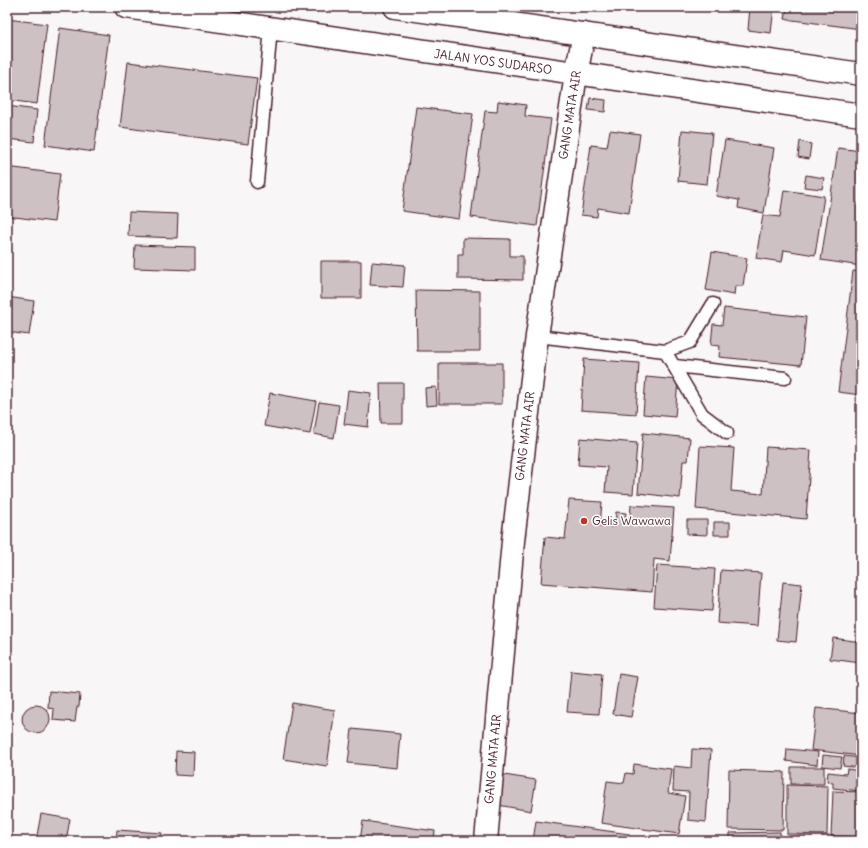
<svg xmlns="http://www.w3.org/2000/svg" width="868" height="848" font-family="Delius,sans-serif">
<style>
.building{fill:#cdc1c4;stroke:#4a1f2b}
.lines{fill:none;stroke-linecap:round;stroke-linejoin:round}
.service-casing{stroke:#4a1f2b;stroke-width:15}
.minor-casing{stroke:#4a1f2b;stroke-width:25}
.trunk-casing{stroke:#4a1f2b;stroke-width:25}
.service{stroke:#fff;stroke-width:12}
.minor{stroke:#fff;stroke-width:22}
.trunk{stroke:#fff;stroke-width:22}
.poi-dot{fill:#c8321e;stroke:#fff;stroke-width:1.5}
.labels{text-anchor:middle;stroke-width:3;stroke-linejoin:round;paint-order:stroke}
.street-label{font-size:12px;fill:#4a1f2b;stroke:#fff}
.poi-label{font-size:12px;fill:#4a1f2b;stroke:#fff;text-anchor:start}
</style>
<rect width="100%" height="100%" fill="#f8f6f7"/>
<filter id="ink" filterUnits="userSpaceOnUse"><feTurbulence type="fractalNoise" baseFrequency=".025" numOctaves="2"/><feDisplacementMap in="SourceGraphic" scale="8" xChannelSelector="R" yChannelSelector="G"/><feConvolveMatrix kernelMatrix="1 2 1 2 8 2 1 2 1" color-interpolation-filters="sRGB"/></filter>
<g filter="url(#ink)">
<!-- building -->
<path class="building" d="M 750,7 L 774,7 L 771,33 L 748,30 Z
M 787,7 L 861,7 L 861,29 L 785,19 Z
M 7,19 L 47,24 L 37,104 L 7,100 Z
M 60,28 L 109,35 L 94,152 L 45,145 Z
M 128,62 L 257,78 L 248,144 L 120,127 Z
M 590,98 L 606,100 L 605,112 L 588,110 Z
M 498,101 L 526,105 L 525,116 L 551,119 L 537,226 L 471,217 L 485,111 L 497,112 Z
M 7,106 L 37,110 L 34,142 L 7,139 Z
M 416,107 L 473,114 L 459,219 L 402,211 Z
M 610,130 L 640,134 L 629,213 L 598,208 L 597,217 L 581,215 L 591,145 L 607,147 Z
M 682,130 L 712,133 L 707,184 L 678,181 Z
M 725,140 L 774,148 L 764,213 L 738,208 L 739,200 L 716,196 Z
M 800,141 L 811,144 L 809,159 L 798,157 Z
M 838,148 L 861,151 L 861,266 L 821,260 Z
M 7,167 L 60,174 L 54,222 L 7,216 Z
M 806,175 L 824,178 L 822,189 L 804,187 Z
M 784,190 L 824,196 L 815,255 L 784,250 L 782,262 L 756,258 L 763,215 L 780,217 Z
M 129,212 L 178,214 L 177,238 L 128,236 Z
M 463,238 L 510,239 L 510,256 L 523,256 L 523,280 L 458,279 L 458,254 L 463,254 Z
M 135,245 L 195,247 L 195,270 L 134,268 Z
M 712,252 L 747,258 L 743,286 L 735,286 L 734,295 L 706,290 Z
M 321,261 L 361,261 L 361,298 L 321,298 Z
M 372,262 L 405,265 L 403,287 L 370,285 Z
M 853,271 L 861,272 L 861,395 L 838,392 Z
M 416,290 L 480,291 L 480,351 L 417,351 Z
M 7,297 L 34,301 L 29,335 L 7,332 Z
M 724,308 L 806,317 L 801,365 L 719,357 L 720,346 L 711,345 L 713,324 L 722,325 Z
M 584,359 L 639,363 L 636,414 L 581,410 Z
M 439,363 L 502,363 L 502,404 L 439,404 Z
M 646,377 L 678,380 L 675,417 L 643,414 Z
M 380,383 L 403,383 L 403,423 L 381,423 Z
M 436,387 L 437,405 L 426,406 L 425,388 Z
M 348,390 L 371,393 L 368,427 L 344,424 Z
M 270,393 L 316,401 L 310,434 L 264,426 Z
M 319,402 L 339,405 L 334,438 L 314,434 Z
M 643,433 L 690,438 L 688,461 L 683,461 L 680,498 L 638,493 Z
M 580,438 L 637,443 L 633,494 L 605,492 L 607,467 L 578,465 Z
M 700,446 L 734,448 L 731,491 L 763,494 L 766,447 L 811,450 L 806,519 L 696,509 Z
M 569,500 L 602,502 L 600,526 L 615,527 L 616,512 L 626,513 L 625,519 L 630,519 L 631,505 L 674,508 L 670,561 L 654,559 L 652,592 L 541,583 L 545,537 L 565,539 Z
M 687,520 L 707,520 L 707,535 L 687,534 Z
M 714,522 L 730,522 L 730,535 L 714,535 Z
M 657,565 L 715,569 L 712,611 L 654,607 Z
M 721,570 L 761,573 L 757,626 L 717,623 Z
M 783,582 L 802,584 L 796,642 L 777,640 Z
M 833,638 L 861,642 L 861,663 L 830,659 Z
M 571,671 L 602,674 L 599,714 L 567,712 Z
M 619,674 L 638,677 L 631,717 L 613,714 Z
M 49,691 L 80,694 L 79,707 L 77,707 L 75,722 L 53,720 L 54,709 L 48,708 Z
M 292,703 L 335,710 L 327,766 L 283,759 Z
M22 719a14 14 0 1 1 28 0a14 14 0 1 1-28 0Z
M 816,708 L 861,713 L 861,756 L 811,750 Z
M 352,729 L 400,734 L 397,768 L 348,763 Z
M 692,749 L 711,750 L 706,822 L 688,820 L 689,792 L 673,791 L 674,766 L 691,768 Z
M 787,749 L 818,752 L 817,765 L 786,761 Z
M 176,751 L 194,752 L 193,776 L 175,775 Z
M 823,755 L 842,757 L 840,768 L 822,766 Z
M 844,756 L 861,758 L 861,768 L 843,766 Z
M 634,764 L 671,769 L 668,793 L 685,796 L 679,834 L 601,823 L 607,781 L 624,783 L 626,773 L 633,774 Z
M 791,767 L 824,767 L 824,784 L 791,784 Z
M 847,769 L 861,771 L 861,791 L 833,788 L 833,783 L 827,782 L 828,772 L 846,774 Z
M 729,770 L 784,772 L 783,830 L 728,829 Z
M 504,775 L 536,780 L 531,811 L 498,805 Z
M 787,785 L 828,786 L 827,835 L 787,834 Z
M 833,791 L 861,792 L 861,837 L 831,836 Z
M 41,814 L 70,819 L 66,841 L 36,841 Z
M 363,821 L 435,831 L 434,841 L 360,841 Z
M 536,821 L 629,834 L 628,841 L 533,841 Z
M 117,830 L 162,833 L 162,841 L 116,841 Z
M 780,832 L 781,841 L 730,841 L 730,833 Z"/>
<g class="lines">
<defs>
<path id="service" d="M 257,182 L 271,28
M 537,336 L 665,351 L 702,414 L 727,433
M 665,351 L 690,342 L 713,304
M 675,366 L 785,378"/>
<path id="minor" d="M 486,841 L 513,541 L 537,336 L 576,74 L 584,34"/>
<path id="trunk" d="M 126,7 L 861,115
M 395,7 L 861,74"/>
</defs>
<!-- service casing -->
<use href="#service" class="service-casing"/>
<!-- minor casing -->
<use href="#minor" class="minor-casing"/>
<!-- trunk casing -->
<use href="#trunk" class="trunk-casing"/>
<!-- service -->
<use href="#service" class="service"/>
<!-- minor -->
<use href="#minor" class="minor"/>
<!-- trunk -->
<use href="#trunk" class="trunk"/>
</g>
</g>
<!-- markers -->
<circle class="poi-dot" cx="584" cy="521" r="4"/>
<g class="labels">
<!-- street labels -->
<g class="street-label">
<text transform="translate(493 62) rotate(8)" y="4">JALAN YOS SUDARSO</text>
<text transform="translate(570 115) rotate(-81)" y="4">GANG MATA AIR</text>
<text transform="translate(525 436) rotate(-83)" y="4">GANG MATA AIR</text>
<text transform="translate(493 759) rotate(-85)" y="4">GANG MATA AIR</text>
</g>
<!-- poi labels -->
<g class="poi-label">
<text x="592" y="525">Gelis Wawawa</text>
</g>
</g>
<!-- margin -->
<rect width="868" height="848" fill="none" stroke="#fff" stroke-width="24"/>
<rect x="12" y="12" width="844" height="824" fill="none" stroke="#4a1f2b" stroke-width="1.5" filter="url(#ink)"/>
</svg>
